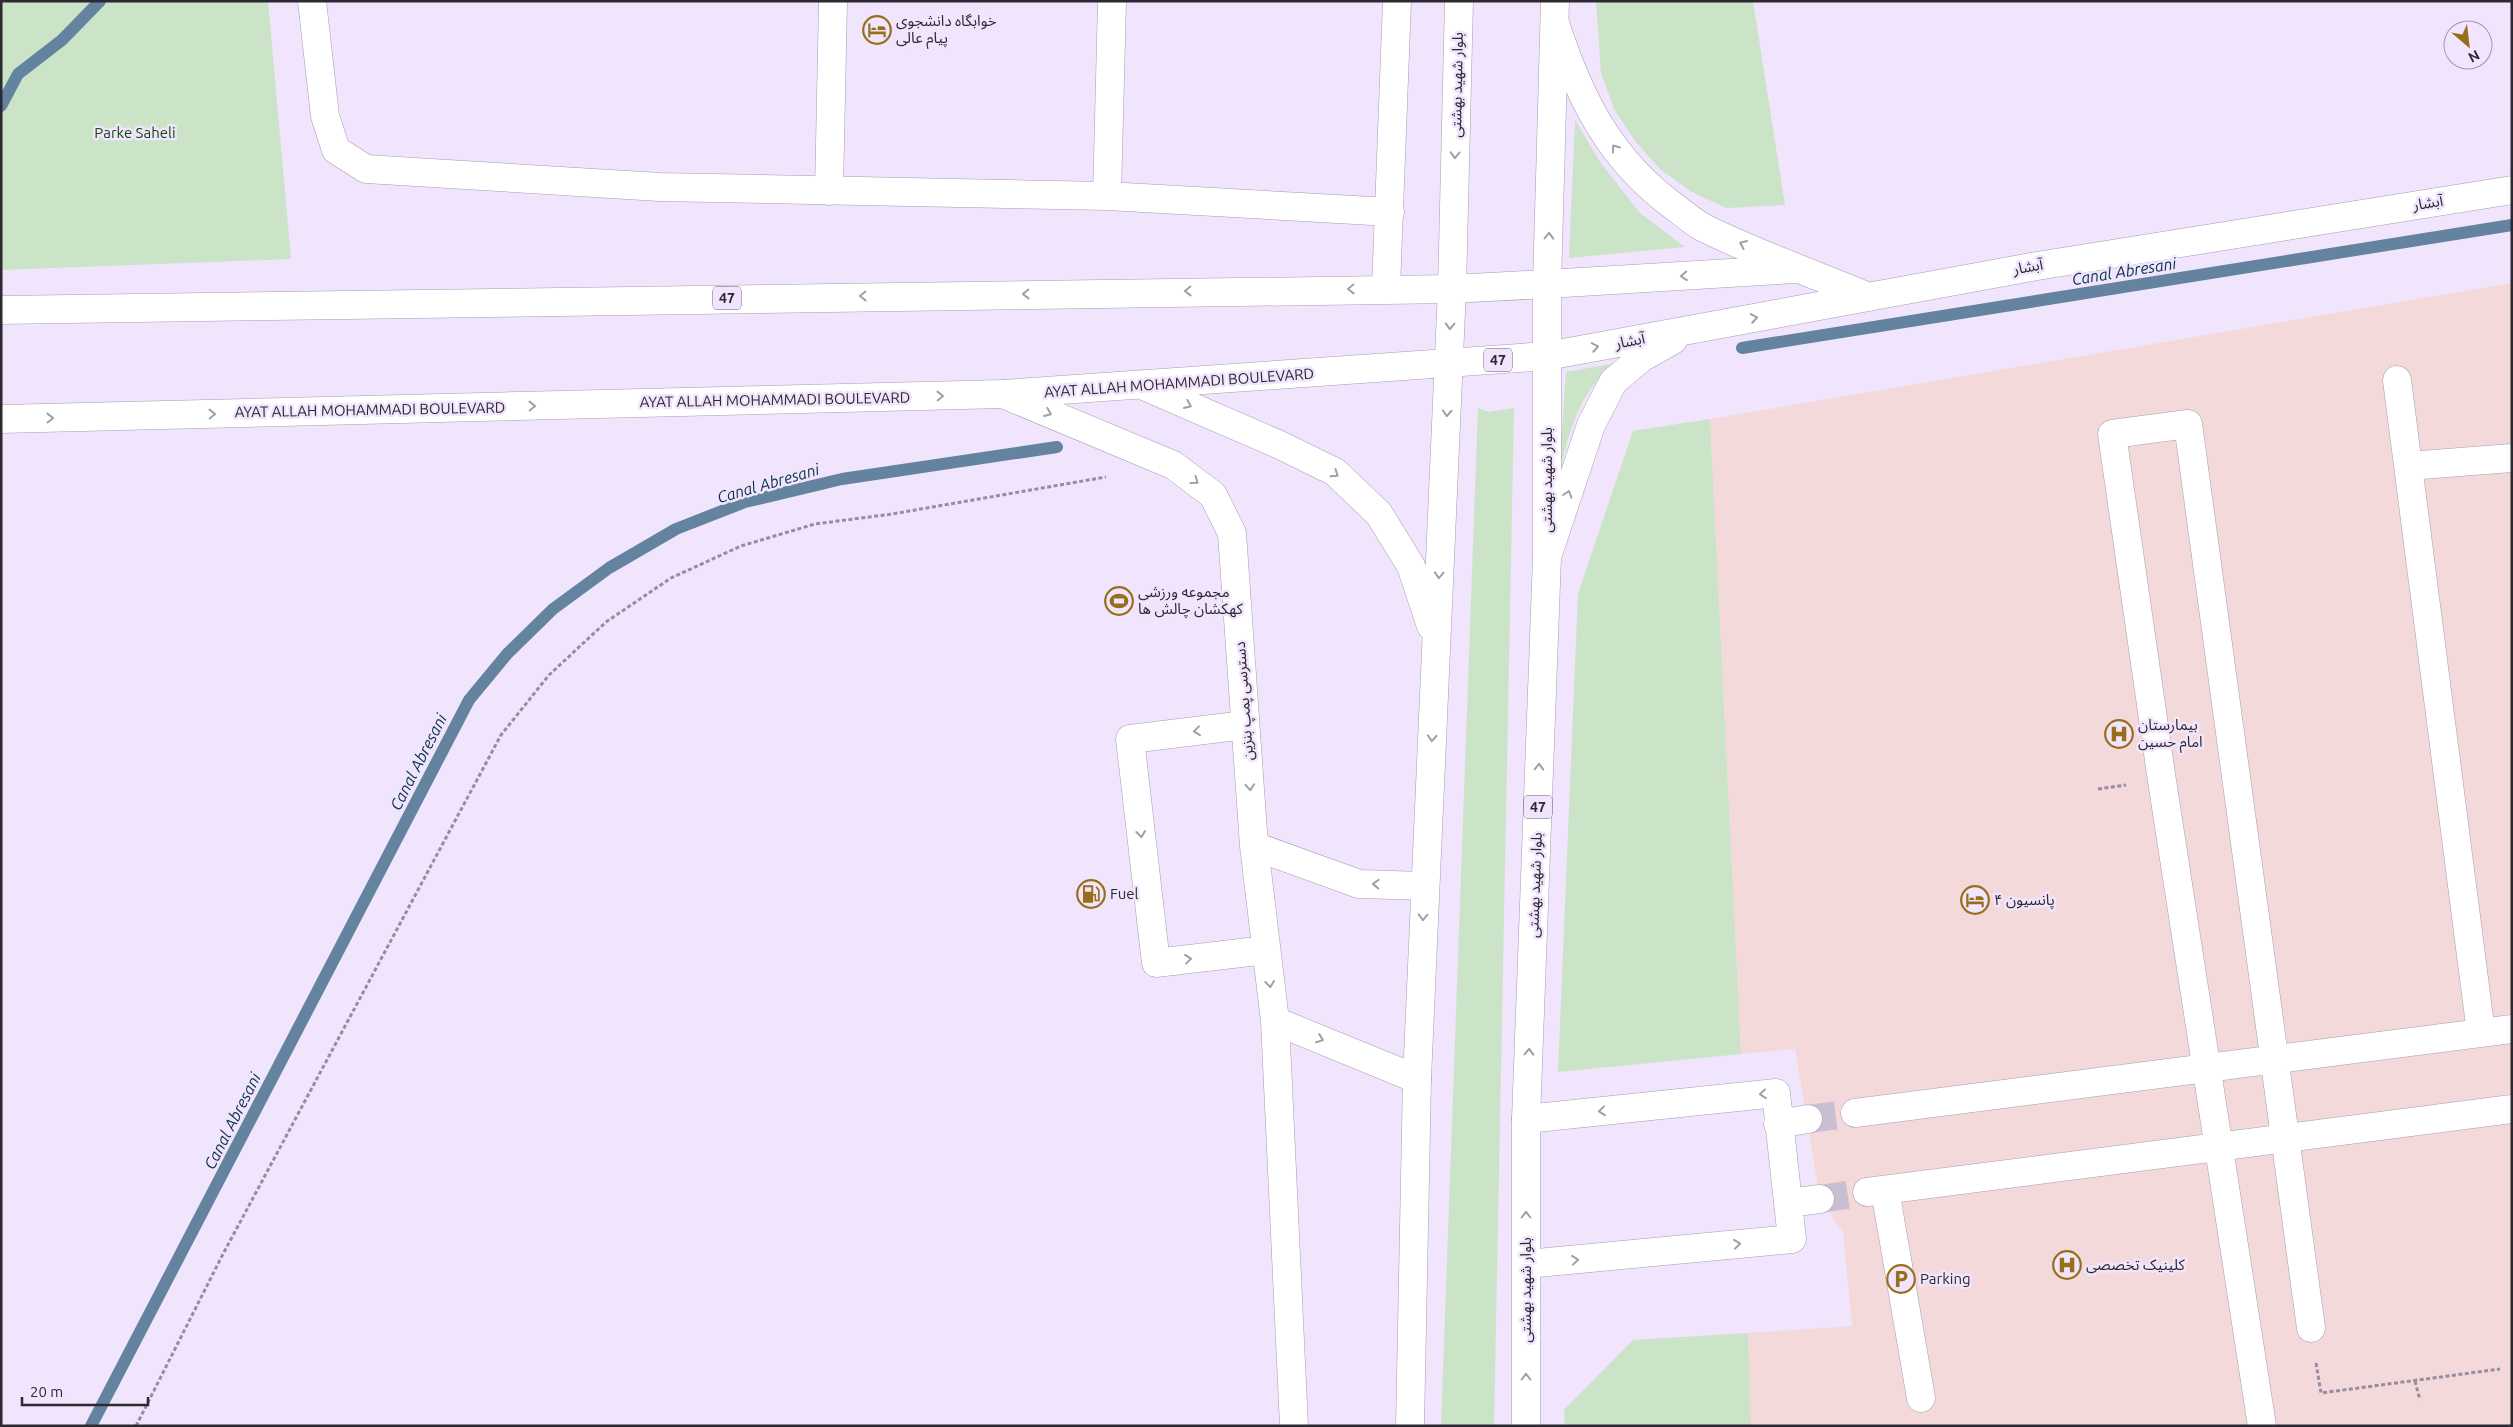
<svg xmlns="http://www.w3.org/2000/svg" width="2513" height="1427" font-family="Ubuntu,'Noto Sans Arabic',sans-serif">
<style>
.medical{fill:#f4d9db}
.green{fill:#cbe3c7}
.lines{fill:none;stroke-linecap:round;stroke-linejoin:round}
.stream{stroke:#63839f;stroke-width:12}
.minor-tunnel{stroke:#c9bfd4;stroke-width:28;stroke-dasharray:28 14;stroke-linecap:butt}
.minor-casing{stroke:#a69cb1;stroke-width:29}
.major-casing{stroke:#a69cb1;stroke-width:29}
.highway-casing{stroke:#a69cb1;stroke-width:29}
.path{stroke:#958e9e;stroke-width:3;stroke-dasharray:4 2.5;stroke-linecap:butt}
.minor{stroke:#fff;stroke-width:28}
.major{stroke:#fff;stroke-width:28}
.highway{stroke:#fff;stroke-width:28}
.oneway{stroke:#a09fa3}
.labels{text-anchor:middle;stroke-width:5;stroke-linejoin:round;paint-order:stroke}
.shield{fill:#f0e5fc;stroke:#68616f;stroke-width:1}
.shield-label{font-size:14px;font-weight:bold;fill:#2d2932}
.poi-label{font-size:15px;fill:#2d2932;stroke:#f0e5fc;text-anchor:start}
.street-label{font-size:15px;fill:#2d2932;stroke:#f0e5fc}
.park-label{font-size:15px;fill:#14470b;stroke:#f0e5fc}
.water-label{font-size:16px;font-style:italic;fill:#09304a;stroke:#f0e5fc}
</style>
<rect width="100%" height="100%" fill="#f0e5fc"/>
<!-- medical -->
<path class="medical" d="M 2512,283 L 2512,1426 L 1751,1426 L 1748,1333 L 1852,1326 L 1843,1232 L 1820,1199 L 1795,1049 L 1741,1054 L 1710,419 Z"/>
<!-- green -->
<path class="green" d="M 1,1 L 268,1 L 291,259 L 1,270 Z
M 1596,1 L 1753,1 L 1785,205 L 1726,208 L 1692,192 L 1661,170 L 1635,141 L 1614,109 L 1601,73 Z
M 1575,120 L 1600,162 L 1640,213 L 1685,247 L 1569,258 Z
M 1617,363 C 1579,389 1569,432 1559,475 L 1566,372 Z
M 1478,408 L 1489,412 L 1514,408 L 1494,1426 L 1441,1426 Z
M 1710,419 L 1741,1054 L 1558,1072 L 1578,594 L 1633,431 Z
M 1748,1333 L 1751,1426 L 1565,1426 L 1564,1410 L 1633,1340 Z"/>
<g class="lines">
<!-- stream -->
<path class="stream" d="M 1,106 L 18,74 L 62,40 L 100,1
M 1742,348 L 2512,225
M 91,1426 L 469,700 L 507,654 L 553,609 L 609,568 L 676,529 L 745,502 L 842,479 L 1057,447"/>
<!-- minor-tunnel -->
<path class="minor-tunnel" d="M 1808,1119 L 1855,1113
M 1820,1199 L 1867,1192"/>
<defs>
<path id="minor" d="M 312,1 L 325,116 L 336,150 L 366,169 L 660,187 L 1107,196 L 1390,212
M 1556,26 C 1580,100 1611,161 1676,208 C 1685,215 1695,223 1704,228 C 1757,254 1814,274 1869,297
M 829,191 L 833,1
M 1107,196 L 1112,1
M 1547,284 L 1796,269
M 1386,288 L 1397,1
M 1547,356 L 2037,266 L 2512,190
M 2397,380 L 2481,1033
M 1003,394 L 1173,465 L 1213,495 L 1232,533 L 1254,846 L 1275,1021 L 1294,1426
M 2408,466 L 2512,458
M 1549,551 L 1591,425 L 1613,382 L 1641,358 L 1673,340
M 1245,725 L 1130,739 L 1156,963 L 1266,950
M 1254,846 L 1359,884 L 1425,886
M 1275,1021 L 1417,1079
M 1855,1113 L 2512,1029
M 1526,1119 L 1776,1093 L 1792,1239 L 1527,1264
M 1778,1124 L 1808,1119
M 1885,1190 L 1921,1398
M 1867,1192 L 2512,1109
M 1788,1203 L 1820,1199
M 2262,1426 L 2162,781 L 2112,434 L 2188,424 L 2311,1328"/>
<path id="major" d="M 1547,284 L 1555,1
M 1452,289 L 1459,1"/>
<path id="highway" d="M 1,310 L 1452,289 L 1547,284 L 1547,557 L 1526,1119 L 1526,1426
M 1146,387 L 1280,445 L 1335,472 L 1379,514 L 1411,566 L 1431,626
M 1,419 L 1003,394 L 1547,356
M 1410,1426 L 1417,1079 L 1452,289"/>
</defs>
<!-- minor casing -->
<use href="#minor" class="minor-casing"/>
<!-- major casing -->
<use href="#major" class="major-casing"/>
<!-- highway casing -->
<use href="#highway" class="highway-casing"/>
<!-- path -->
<path class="path" d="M 2098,789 L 2126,785
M 2316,1363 L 2321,1393 L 2500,1369
M 2415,1381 L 2420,1400
M 136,1426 L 223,1254 L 501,735 L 549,675 L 606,622 L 671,578 L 741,546 L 815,524 L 892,514 L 1106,477"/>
<!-- minor -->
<use href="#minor" class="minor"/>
<!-- major -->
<use href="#major" class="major"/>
<!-- highway -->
<use href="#highway" class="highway"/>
</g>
<!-- one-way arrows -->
<defs><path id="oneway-chevron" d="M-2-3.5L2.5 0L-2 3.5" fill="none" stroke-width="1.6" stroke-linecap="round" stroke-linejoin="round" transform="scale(1.25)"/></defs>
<g class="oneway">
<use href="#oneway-chevron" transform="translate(1615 148) rotate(-126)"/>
<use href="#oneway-chevron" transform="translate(1455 155) rotate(91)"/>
<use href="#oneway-chevron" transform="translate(1549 236) rotate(-88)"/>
<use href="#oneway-chevron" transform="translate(1743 244) rotate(-157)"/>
<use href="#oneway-chevron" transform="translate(1684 276) rotate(176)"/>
<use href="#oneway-chevron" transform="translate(1351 289) rotate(179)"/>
<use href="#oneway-chevron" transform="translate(1188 291) rotate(179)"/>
<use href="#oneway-chevron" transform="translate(1026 294) rotate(179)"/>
<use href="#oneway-chevron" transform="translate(863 296) rotate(179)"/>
<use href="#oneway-chevron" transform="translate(1754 318) rotate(-10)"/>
<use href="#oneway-chevron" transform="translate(1450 326) rotate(92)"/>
<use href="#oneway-chevron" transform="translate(1595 347) rotate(-11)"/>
<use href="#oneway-chevron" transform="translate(940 396) rotate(-1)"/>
<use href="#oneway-chevron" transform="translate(1188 405) rotate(23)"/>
<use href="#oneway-chevron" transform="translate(532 406) rotate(-1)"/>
<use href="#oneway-chevron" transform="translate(1048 413) rotate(23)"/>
<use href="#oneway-chevron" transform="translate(1447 413) rotate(93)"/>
<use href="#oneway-chevron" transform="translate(212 414) rotate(-1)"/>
<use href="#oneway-chevron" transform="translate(50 418) rotate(-1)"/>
<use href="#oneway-chevron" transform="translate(1335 474) rotate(35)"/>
<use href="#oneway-chevron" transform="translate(1195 481) rotate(36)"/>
<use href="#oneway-chevron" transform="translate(1568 494) rotate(-72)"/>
<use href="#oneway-chevron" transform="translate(1439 575) rotate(93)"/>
<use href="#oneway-chevron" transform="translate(1197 731) rotate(173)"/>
<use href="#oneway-chevron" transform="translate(1432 738) rotate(93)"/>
<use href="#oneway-chevron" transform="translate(1539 767) rotate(-88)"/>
<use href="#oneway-chevron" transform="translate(1250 787) rotate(86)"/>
<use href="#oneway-chevron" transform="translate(1141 834) rotate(83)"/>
<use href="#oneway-chevron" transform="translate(1376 884) rotate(-178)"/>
<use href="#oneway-chevron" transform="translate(1423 917) rotate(92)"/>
<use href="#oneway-chevron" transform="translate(1188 959) rotate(-7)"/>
<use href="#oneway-chevron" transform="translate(1270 984) rotate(83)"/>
<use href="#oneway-chevron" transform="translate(1320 1039) rotate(21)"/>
<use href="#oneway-chevron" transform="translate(1529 1052) rotate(-88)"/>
<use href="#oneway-chevron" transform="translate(1763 1094) rotate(174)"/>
<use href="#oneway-chevron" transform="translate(1602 1111) rotate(174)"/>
<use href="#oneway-chevron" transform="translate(1526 1215) rotate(-90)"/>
<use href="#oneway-chevron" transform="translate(1737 1244) rotate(-6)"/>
<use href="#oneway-chevron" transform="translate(1575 1260) rotate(-6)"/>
<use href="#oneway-chevron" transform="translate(1526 1377) rotate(-90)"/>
</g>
<!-- icons -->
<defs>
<symbol id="hotel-ring" viewBox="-11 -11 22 22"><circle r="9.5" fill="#f0e5fc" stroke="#986e1b" stroke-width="1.5"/><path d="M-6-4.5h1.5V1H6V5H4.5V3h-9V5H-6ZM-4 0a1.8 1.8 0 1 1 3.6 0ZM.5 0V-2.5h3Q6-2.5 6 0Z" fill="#986e1b"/></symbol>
<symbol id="stadium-ring" viewBox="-11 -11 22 22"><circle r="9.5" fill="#f0e5fc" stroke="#986e1b" stroke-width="1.5"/><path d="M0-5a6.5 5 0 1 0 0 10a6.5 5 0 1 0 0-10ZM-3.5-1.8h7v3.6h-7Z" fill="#986e1b"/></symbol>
<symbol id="hospital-ring" viewBox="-11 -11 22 22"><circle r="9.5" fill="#f0e5fc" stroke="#986e1b" stroke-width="1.5"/><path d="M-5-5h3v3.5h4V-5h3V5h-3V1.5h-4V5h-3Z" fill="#986e1b"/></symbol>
<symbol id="fuel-ring" viewBox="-11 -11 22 22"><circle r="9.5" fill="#f0e5fc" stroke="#986e1b" stroke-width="1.5"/><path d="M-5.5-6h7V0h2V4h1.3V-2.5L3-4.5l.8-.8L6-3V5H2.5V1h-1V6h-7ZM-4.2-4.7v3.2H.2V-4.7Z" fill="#986e1b"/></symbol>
<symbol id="parking-ring" viewBox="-11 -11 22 22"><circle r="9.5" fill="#f0e5fc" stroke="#986e1b" stroke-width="1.5"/><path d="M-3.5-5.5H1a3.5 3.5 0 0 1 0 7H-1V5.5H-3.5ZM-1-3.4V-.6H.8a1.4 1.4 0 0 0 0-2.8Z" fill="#986e1b"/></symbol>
</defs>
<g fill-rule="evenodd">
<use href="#hotel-ring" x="861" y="14" width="32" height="32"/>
<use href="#stadium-ring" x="1103" y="585" width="32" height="32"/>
<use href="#hospital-ring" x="2103" y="718" width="32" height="32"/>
<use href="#fuel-ring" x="1075" y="878" width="32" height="32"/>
<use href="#hotel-ring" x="1959" y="884" width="32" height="32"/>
<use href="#hospital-ring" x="2051" y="1249" width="32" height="32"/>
<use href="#parking-ring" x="1885" y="1263" width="32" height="32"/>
</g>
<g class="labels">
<!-- shield labels -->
<g class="shield">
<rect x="713" y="286.5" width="28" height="23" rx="4"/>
<rect x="1484" y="348.5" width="28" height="23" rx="4"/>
<rect x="1524" y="795.5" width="28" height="23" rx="4"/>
</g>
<g class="shield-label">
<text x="727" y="303">47</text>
<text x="1498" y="365">47</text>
<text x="1538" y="812">47</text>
</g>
<!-- poi labels -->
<g class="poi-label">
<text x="896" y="26">خوابگاه دانشجوی<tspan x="896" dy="17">پیام عالی</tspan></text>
<text x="1138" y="597">مجموعه ورزشی<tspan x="1138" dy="17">کهکشان چالش ها</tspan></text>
<text x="2138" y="730">بیمارستان<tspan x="2138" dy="17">امام حسین</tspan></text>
<text x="1110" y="899">Fuel</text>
<text x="1994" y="905">پانسیون ۴</text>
<text x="2086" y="1270">کلینیک تخصصی</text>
<text x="1920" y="1284">Parking</text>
</g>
<!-- street labels -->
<g class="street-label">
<text transform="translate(1457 85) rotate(-89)" y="5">بلوار شهید بهشتی</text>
<text transform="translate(2428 203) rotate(-9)" y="5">آبشار</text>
<text transform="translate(2028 267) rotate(-10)" y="5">آبشار</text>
<text transform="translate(1630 341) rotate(-11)" y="5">آبشار</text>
<text transform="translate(1179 383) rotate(-4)" y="5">AYAT ALLAH MOHAMMADI BOULEVARD</text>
<text transform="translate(775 400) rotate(-1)" y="5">AYAT ALLAH MOHAMMADI BOULEVARD</text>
<text transform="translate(370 410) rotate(-1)" y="5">AYAT ALLAH MOHAMMADI BOULEVARD</text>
<text transform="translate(1547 480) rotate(-90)" y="5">بلوار شهید بهشتی</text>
<text transform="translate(1244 701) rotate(-94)" y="5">دسترسی پمپ بنزین</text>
<text transform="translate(1535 885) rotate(-88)" y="5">بلوار شهید بهشتی</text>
<text transform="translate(1526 1290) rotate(-90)" y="5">بلوار شهید بهشتی</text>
</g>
<!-- park labels -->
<g class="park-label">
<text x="135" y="138">Parke Saheli</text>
</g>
<!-- water labels -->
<g class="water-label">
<text transform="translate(2124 271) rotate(-9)" y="6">Canal Abresani</text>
<text transform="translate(768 483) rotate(-16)" y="6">Canal Abresani</text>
<text transform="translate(418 762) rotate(-63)" y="6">Canal Abresani</text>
<text transform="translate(232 1121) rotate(-63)" y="6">Canal Abresani</text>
</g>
</g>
<!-- border -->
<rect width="2513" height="1427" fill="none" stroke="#2d2932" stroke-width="5"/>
<!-- north arrow -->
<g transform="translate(2468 45) rotate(152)"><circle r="24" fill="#f0e5fc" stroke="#a29aab"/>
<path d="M0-4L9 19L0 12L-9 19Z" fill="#986e1b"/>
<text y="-8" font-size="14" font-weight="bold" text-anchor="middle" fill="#2d2932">N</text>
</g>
<!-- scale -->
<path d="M22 1397v8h126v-8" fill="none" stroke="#2d2932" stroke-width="2.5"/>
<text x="30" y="1397" font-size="15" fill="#2d2932" stroke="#f0e5fc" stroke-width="4" paint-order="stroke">20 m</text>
</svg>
